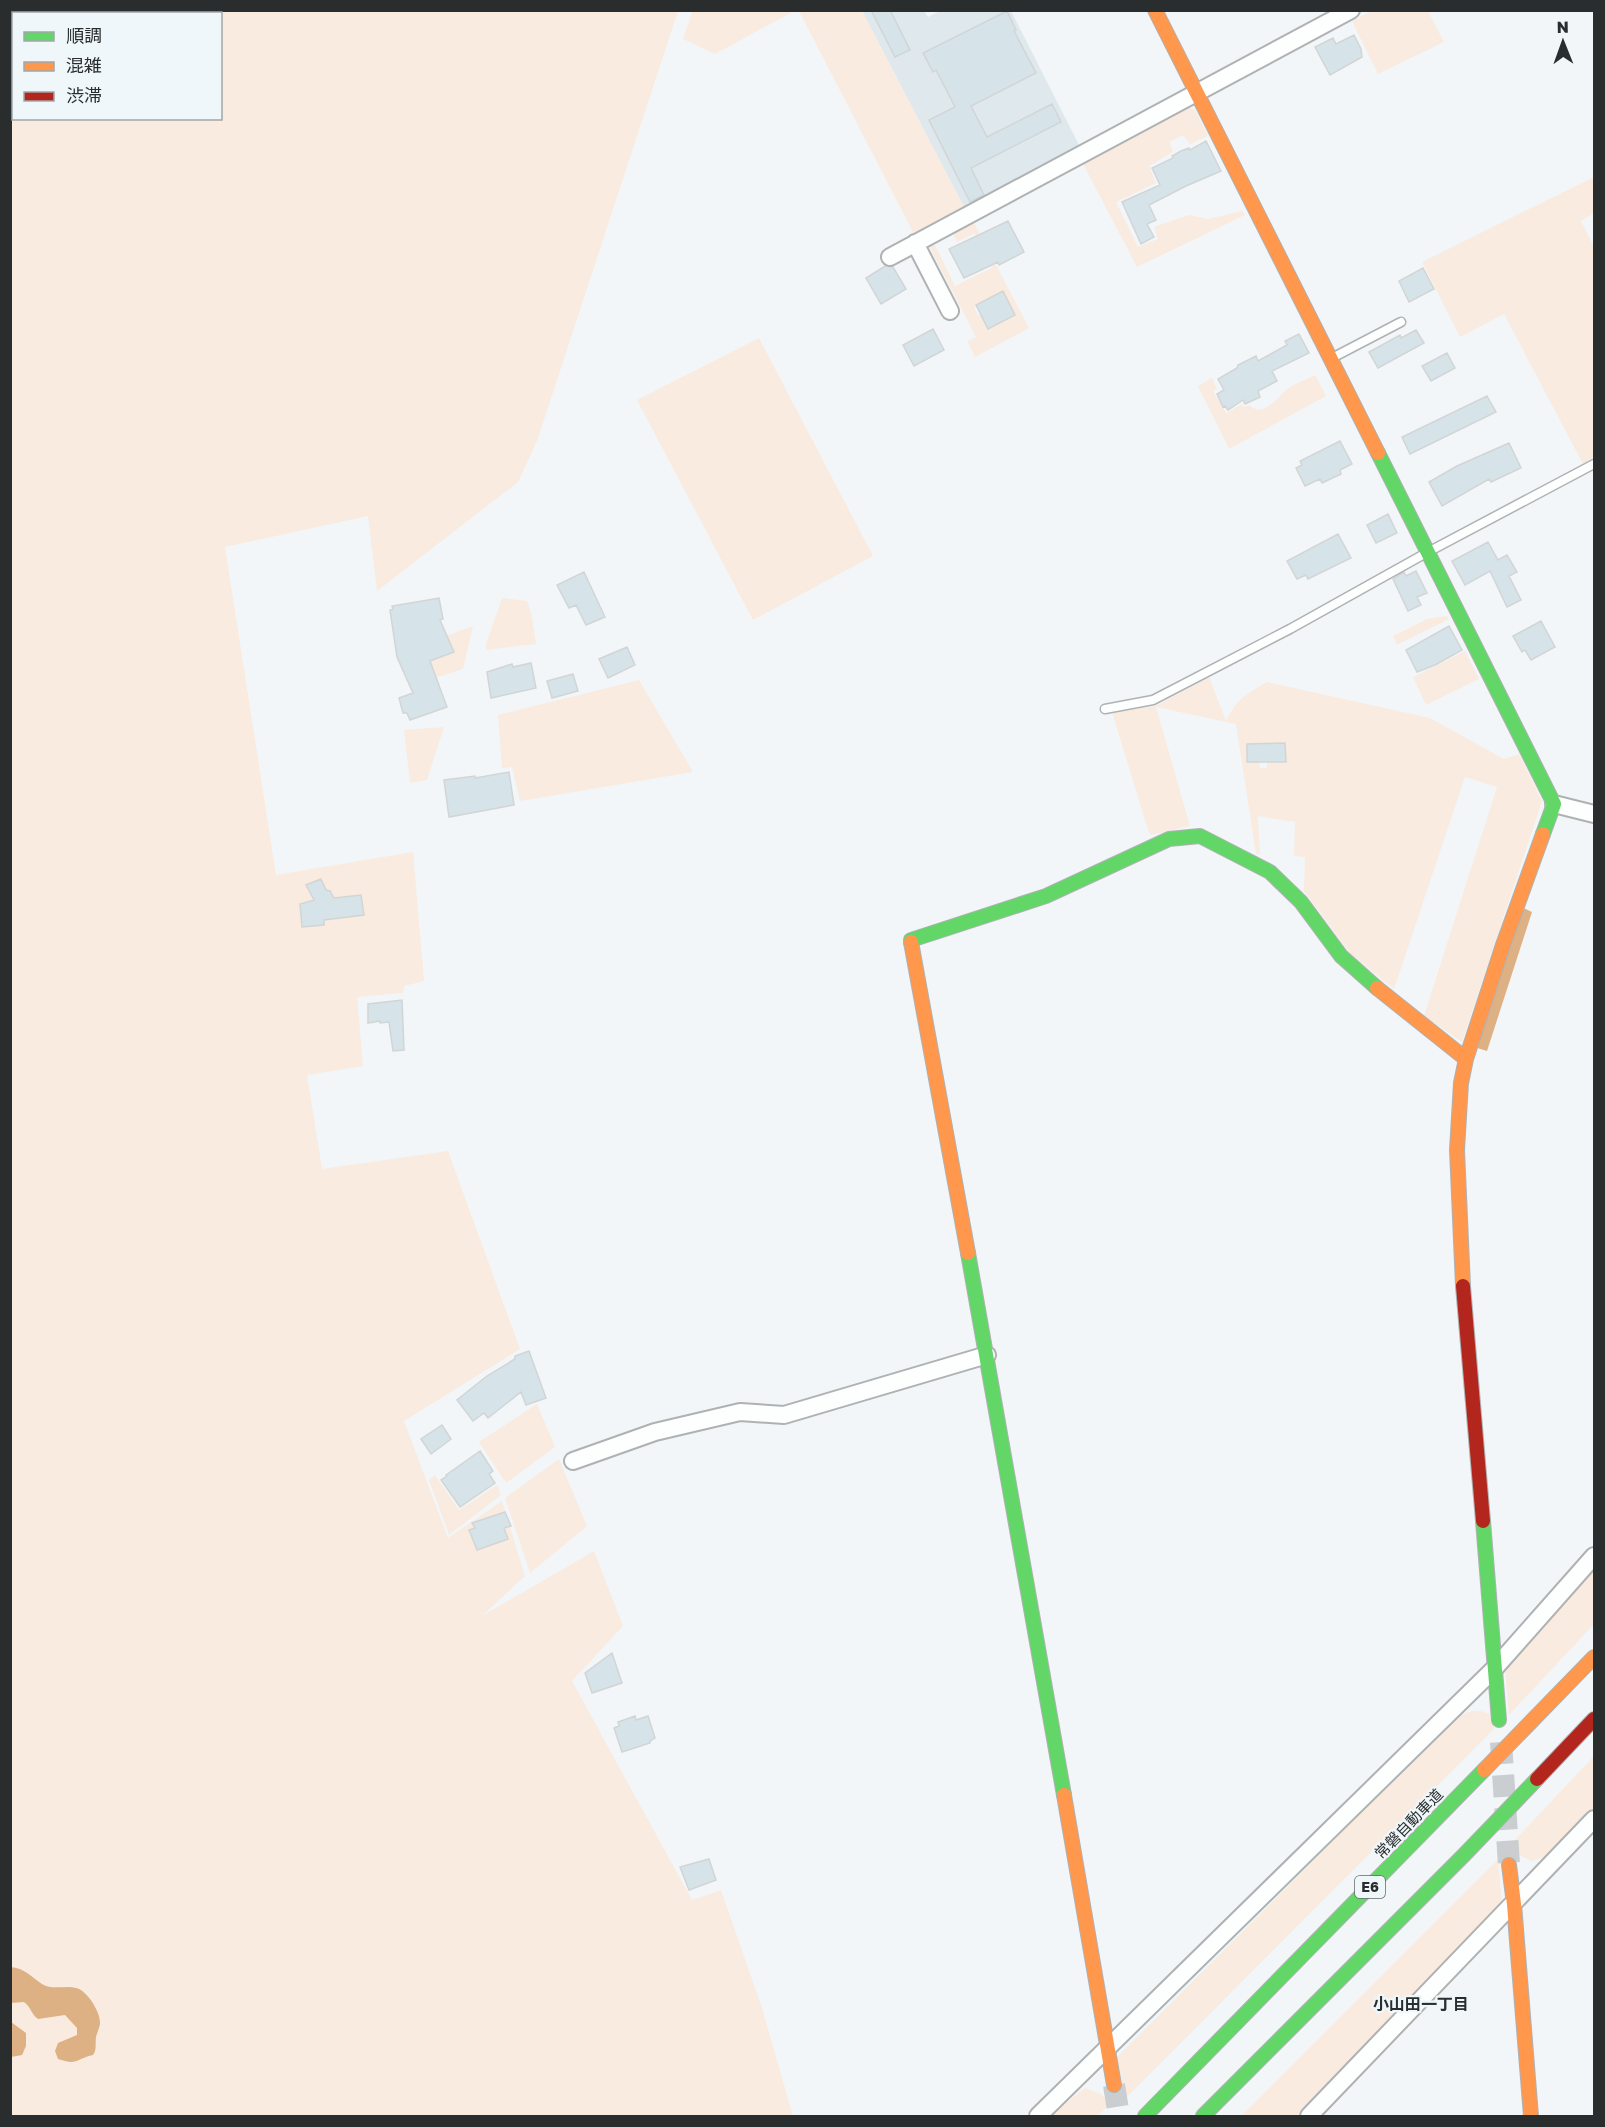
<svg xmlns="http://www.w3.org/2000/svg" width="1605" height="2127" font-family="'Golos Text','Noto Sans JP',sans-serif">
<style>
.built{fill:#dee8ed}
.green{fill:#f9ebdf;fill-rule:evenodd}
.water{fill:#ddb184}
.building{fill:#d6e3e8;stroke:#d2d5d6;stroke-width:1.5}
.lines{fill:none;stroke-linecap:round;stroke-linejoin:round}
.secondary-tunnel{stroke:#caced0;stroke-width:22;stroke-dasharray:22 11;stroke-linecap:butt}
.lane-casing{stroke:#afb2b3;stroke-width:11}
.street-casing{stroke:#afb2b3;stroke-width:20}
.fast-casing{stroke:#afb2b3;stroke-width:16}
.slow-casing{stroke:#afb2b3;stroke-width:16}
.jam-casing{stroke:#afb2b3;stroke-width:16}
.lane{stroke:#fdfefe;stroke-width:8}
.street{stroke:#fdfefe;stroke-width:16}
.fast{stroke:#63d668;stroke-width:14}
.slow{stroke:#ff974d;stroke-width:14}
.jam{stroke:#b3261e;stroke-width:14}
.labels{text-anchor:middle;stroke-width:4.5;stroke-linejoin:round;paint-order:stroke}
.shield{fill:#f0f7fa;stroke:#656a6b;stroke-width:1.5}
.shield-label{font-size:14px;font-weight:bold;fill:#2a2d2e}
.street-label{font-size:15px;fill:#2a2d2e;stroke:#f0f7fa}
.neighbourhood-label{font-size:16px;font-weight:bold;fill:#292e31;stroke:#f0f7fa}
</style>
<rect width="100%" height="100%" fill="#f2f6f8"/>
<!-- built -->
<path class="built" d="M 862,11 L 924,11 L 928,17 L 940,11 L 1011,11 L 1080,147 L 965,209 Z"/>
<!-- green -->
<path class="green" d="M 693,10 L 794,10 L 794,11 L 715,54 L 683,39 Z
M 10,11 L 678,11 L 537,441 L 518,482 L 377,591 L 368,516 L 225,547 L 276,875 L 413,852 L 424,981 L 404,986 L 403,993 L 357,997 L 363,1066 L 307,1075 L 322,1169 L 448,1151 L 520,1349 L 404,1421 L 448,1538 L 502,1501 L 525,1576 L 482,1616 L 594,1551 L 623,1626 L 572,1681 L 692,1900 L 721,1890 L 762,2008 L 793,2116 L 11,2116 ZM 14,14 L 220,14 L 220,118 L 14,118 Z
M 799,11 L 862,11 L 965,209 L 914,234 Z
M 1372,11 L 1428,11 L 1444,42 L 1378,74 L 1352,21 Z
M 1188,107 L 1195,110 L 1208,136 L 1190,144 L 1183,135 L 1169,142 L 1173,152 L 1149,166 L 1156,183 L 1116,202 L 1138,247 L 1158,239 L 1154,227 L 1189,215 L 1208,219 L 1242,211 L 1245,215 L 1137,267 L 1082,162 Z
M 1594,177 L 1594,213 L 1581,221 L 1594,247 L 1594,457 L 1583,464 L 1504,314 L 1460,337 L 1422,262 Z
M 972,219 L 1029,328 L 975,357 L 967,341 L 976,337 L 928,244 L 933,241 L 955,286 L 992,268 L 975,233 L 957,242 L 951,229 ZM 1003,291 L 1015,315 L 988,329 L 981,315 L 978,315 L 975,309 L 975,305 Z
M 759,338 L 873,556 L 753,620 L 637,400 Z
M 1315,375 L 1326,396 L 1229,449 L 1198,386 L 1212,378 L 1217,389 L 1213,391 L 1226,413 L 1242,404 L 1243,407 L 1249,405 C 1263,418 1275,400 1285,391 C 1292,384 1306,380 1315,375 Z
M 502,598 L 527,601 L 531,612 L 536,644 L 486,650 L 486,644 Z
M 1447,616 L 1449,619 L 1397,645 L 1393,636 L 1427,619 Z
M 473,626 L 463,669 L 435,678 L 421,645 Z
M 1465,651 L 1479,679 L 1426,705 L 1413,677 Z
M 1209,677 L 1226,721 C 1237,699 1246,694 1267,682 L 1430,718 L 1504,759 L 1519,754 L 1542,801 L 1462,1042 L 1424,1016 L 1497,787 L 1465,777 L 1394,989 L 1350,953 L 1304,891 L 1305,857 L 1294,856 L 1295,822 L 1258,816 L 1260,854 L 1256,854 L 1236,724 L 1156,707 L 1190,826 L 1151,835 L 1148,830 L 1112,712 L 1156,706 ZM 1285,743 L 1286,762 L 1267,763 L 1267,768 L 1260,768 L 1259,762 L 1247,762 L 1247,744 Z
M 639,680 L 693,772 L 520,801 L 512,767 L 502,768 L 498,715 Z
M 444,727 L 427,780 L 410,783 L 404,730 Z
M 537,1404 L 555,1447 L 506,1483 L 479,1442 Z
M 559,1459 L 587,1526 L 530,1573 L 505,1498 Z
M 435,1475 L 459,1510 L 497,1485 L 501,1495 L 449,1535 L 429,1480 Z
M 1594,1569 L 1594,1624 L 1509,1715 L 1505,1669 Z
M 1473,1711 L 1481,1711 L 1489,1714 L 1494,1729 L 1125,2099 L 1117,2057 L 1459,1715 Z
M 1594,1756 L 1594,1810 L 1549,1856 L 1531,1861 L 1517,1854 L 1513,1842 Z
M 1498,1859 L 1502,1905 L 1353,2061 L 1297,2116 L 1241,2116 Z
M 1085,2088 L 1101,2094 L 1110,2105 L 1097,2116 L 1050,2116 Z"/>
<!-- water -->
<path class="water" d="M 1521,907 L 1532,912 L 1487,1051 L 1474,1047 Z
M 10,1967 C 25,1968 31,1977 42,1984 C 53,1991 68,1984 79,1989 C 89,1994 101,2013 100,2024 C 99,2029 97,2033 96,2037 C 95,2045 97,2049 93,2055 C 75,2059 78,2066 58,2059 L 55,2051 L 58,2043 L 77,2035 L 77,2028 L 65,2015 L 38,2019 C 31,2014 31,2007 24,2002 L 11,2003 Z
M 11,2022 L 26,2033 L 26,2046 L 22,2055 L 11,2057 Z"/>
<!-- building -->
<path class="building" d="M 871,10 L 890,10 L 910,50 L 895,57 Z
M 1007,11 L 1016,30 L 1014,31 L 1036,73 L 971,106 L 987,137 L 1052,104 L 1061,122 L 971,168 L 984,195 L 970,202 L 929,120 L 955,107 L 936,70 L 933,72 L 923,53 Z
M 1354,35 L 1361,49 L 1362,57 L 1330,75 L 1315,47 L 1333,38 L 1336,44 Z
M 1206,141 L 1221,171 L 1186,186 L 1149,205 L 1156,220 L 1147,224 L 1154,237 L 1141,244 L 1122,202 L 1160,185 L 1152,168 L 1173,158 L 1172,156 L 1181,151 L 1189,148 L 1190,150 Z
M 1008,221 L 1024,252 L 999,265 L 998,262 L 964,278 L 949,249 Z
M 885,266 L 893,267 L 906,289 L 881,304 L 866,278 Z
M 1423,268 L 1434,289 L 1409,302 L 1399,281 Z
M 1003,291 L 1015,315 L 988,329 L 976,305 Z
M 933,329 L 944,350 L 914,366 L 903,345 Z
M 1416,330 L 1424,343 L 1378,368 L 1369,352 L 1400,335 L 1401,338 Z
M 1299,334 L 1309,353 L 1272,371 L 1277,381 L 1258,391 L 1260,397 L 1245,404 L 1243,400 L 1228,410 L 1225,406 L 1223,407 L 1217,394 L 1224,390 L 1218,379 L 1237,368 L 1238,365 L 1256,356 L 1258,361 L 1287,345 L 1285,341 Z
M 1447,353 L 1455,368 L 1431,381 L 1422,366 Z
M 1487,396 L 1496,412 L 1410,454 L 1402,437 Z
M 1340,441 L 1352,464 L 1340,470 L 1341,474 L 1322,483 L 1320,479 L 1305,486 L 1296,468 L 1302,465 L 1300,461 Z
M 1509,443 L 1521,468 L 1491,482 L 1489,479 L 1442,506 L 1429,482 L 1457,466 Z
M 1388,514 L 1397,533 L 1376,543 L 1367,525 Z
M 1338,534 L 1351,558 L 1308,579 L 1306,575 L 1297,579 L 1287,561 Z
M 1488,542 L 1498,560 L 1507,555 L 1517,572 L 1509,576 L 1521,600 L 1507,607 L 1490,571 L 1465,585 L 1452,561 Z
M 1416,571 L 1427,593 L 1417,597 L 1421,605 L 1408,611 L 1393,579 L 1404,572 L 1406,576 Z
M 584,572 L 605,617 L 586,625 L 576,605 L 569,608 L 557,585 Z
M 439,598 L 443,619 L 440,620 L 454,652 L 430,661 L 447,707 L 410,720 L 407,713 L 403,713 L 399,698 L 413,693 L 397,657 L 390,610 L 393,609 L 392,606 Z
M 1541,621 L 1555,647 L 1531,660 L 1525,650 L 1522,652 L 1513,636 Z
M 1449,626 L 1462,650 L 1435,665 L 1417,672 L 1406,650 Z
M 627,647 L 635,665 L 608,678 L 599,659 Z
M 531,663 L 536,688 L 491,698 L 487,672 L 512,664 L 513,667 Z
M 573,674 L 578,691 L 552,698 L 547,681 Z
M 1285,743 L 1286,762 L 1247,762 L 1247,744 Z
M 509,772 L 514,805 L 449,817 L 444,780 L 475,776 L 475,778 Z
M 321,879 L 326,890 L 330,891 L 334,898 L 361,895 L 364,915 L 324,920 L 324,925 L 302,927 L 300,904 L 314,900 L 306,885 Z
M 402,1000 L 404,1050 L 393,1051 L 389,1022 L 380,1023 L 380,1021 L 368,1023 L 368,1004 Z
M 529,1351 L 546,1398 L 526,1405 L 521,1392 L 488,1418 L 484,1413 L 473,1421 L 457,1400 L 487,1376 L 515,1359 L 515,1356 Z
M 442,1425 L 451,1439 L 431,1454 L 421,1439 Z
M 480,1451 L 493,1471 L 489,1474 L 495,1483 L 460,1507 L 441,1480 L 447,1476 L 446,1475 Z
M 505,1512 L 511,1526 L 504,1528 L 508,1539 L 477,1550 L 469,1530 L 475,1528 L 472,1523 Z
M 612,1653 L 622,1683 L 592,1693 L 585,1673 Z
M 635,1716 L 636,1720 L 648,1716 L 655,1738 L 650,1741 L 650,1743 L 622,1752 L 614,1728 L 619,1726 L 618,1722 Z
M 709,1859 L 716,1880 L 689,1890 L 680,1867 Z"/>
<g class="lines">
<!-- secondary-tunnel -->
<path class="secondary-tunnel" d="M 1501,1742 L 1509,1865
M 1114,2085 L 1119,2116"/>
<defs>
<path id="lane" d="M 1332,358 L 1401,322
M 1105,709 L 1153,700 L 1290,629 L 1428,552 L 1594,464"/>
<path id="street" d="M 915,243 L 950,311
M 890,257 L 1351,10
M 1554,804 L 1594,814
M 573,1461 L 655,1432 L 740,1412 L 784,1415 L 987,1355
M 1038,2116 L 1494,1669 L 1594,1556
M 1309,2116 L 1594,1819"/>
<path id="fast" d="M 1378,453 L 1554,804 L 1543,834
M 911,942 L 911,940 L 1046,896 L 1169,839 L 1200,836 L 1270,872 L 1301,902 L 1341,956 L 1377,988
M 968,1253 L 1064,1795
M 1483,1521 L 1499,1720
M 1145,2116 L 1484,1770
M 1203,2116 L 1464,1855 L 1537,1779"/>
<path id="slow" d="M 1155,10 L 1378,453
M 911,942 L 968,1253
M 1377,988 L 1466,1059
M 1463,1286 L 1457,1150 L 1461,1083 L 1466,1059 L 1503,945 L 1543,834
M 1484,1770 L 1594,1657
M 1064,1795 L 1114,2085
M 1509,1865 L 1514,1904 L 1531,2116"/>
<path id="jam" d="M 1463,1286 L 1483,1521
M 1537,1779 L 1594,1719"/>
</defs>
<!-- lane casing -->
<use href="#lane" class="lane-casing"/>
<!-- street casing -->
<use href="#street" class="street-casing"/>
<!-- fast casing -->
<use href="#fast" class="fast-casing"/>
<!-- slow casing -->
<use href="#slow" class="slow-casing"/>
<!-- jam casing -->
<use href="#jam" class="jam-casing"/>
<!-- lane -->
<use href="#lane" class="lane"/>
<!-- street -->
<use href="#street" class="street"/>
<!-- fast -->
<use href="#fast" class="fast"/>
<!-- slow -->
<use href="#slow" class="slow"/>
<!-- jam -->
<use href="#jam" class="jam"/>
</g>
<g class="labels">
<!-- shield labels -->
<rect class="shield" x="1355" y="1876" width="30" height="22" rx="4.5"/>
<g class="shield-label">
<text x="1370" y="1892">E6</text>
</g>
<!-- street labels -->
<g class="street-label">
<text transform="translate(1409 1824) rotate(-46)" y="5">常磐自動車道</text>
</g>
<!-- neighbourhood labels -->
<g class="neighbourhood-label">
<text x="1421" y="2010">小山田一丁目</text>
</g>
</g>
<!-- border -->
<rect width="1605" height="2127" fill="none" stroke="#2a2d2e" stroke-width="24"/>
<!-- legend -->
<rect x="12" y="12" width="210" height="108" fill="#f0f7fa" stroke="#a1a6a8" stroke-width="1.5"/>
<rect x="24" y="32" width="30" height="9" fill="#63d668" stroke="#a1a6a8" stroke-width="1.5"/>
<text x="66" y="42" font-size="18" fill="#2a2d2e">順調</text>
<rect x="24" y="62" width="30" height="9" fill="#ff974d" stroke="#a1a6a8" stroke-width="1.5"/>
<text x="66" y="72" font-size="18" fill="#2a2d2e">混雑</text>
<rect x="24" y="92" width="30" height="9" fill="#b3261e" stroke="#a1a6a8" stroke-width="1.5"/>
<text x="66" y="102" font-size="18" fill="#2a2d2e">渋滞</text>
<!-- north arrow -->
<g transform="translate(1563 42) rotate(359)" stroke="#f0f7fa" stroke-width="4.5" paint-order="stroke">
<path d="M0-4.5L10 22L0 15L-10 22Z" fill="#2a2d2e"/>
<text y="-9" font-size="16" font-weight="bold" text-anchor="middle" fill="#2a2d2e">N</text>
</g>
</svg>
